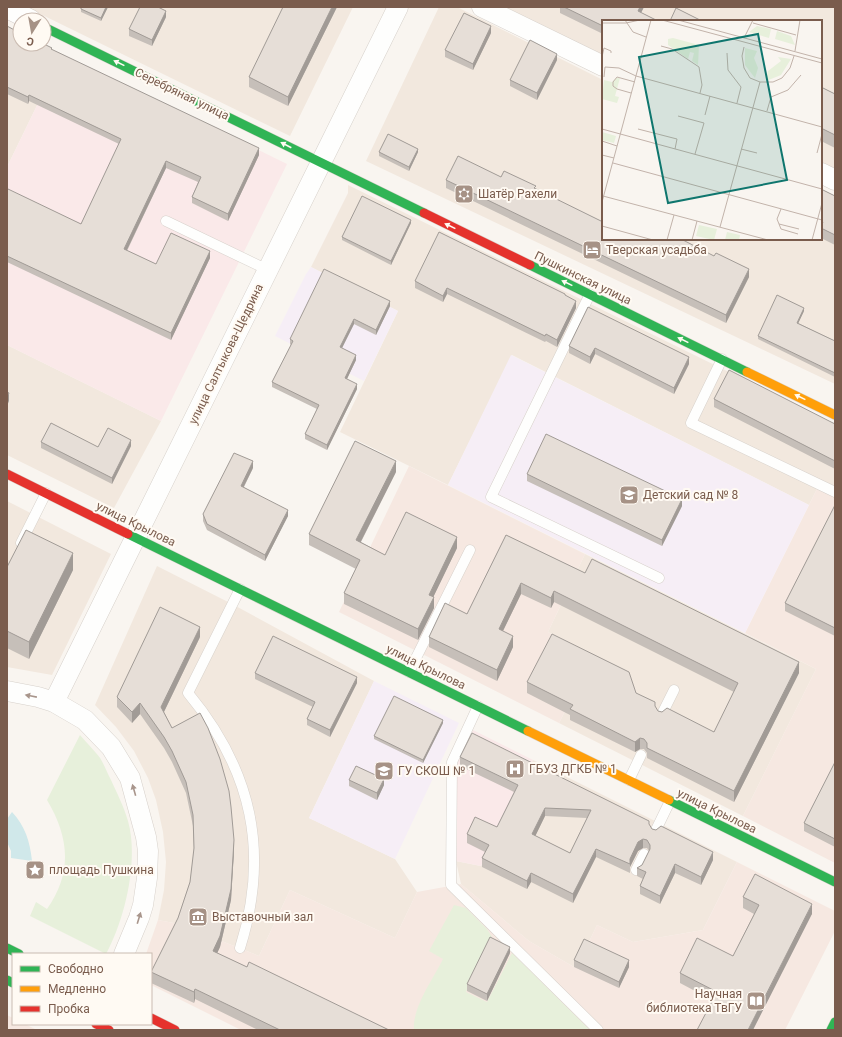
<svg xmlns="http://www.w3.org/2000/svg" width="842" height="1037" font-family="Roboto,sans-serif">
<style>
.residential{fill:#f2e8de}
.commercial{fill:#f6e8e1}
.education{fill:#f6eef6}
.medical{fill:#fae9e9}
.green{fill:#e7f0db}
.water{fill:#d0e8ea}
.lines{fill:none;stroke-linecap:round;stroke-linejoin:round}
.lane-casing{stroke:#d7d1cb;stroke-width:11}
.street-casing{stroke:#d7d1cb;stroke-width:21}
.fast-casing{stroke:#d9d2cb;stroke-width:10}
.slow-casing{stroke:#d9d2cb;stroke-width:10}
.jam-casing{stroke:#d9d2cb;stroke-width:10}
.lane{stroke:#fefefd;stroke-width:10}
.street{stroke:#fefefd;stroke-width:20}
.fast{stroke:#30b455;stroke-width:9}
.slow{stroke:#ff9f0a;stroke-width:9}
.jam{stroke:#e5322d;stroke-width:9}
.wall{fill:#c6bfb9;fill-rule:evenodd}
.shaded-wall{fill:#a19b96}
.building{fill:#e6ded7;stroke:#a19b96;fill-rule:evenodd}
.oneway{fill:#fffaf3}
.oneway2{fill:#a8958b}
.labels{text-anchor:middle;stroke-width:4;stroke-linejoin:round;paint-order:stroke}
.street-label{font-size:12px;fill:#7a5c4d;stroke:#fffaf3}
.poi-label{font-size:12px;fill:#7a5c4d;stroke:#fffaf3;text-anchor:start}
.inset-road{fill:none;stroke:#c2b3aa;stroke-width:1}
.view{fill:#0f766e;fill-opacity:0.15;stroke:#0f766e;stroke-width:2}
.inset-edge{fill:none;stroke:#7a5c4d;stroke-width:2}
</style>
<rect width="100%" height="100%" fill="#f9f5f0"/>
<!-- residential -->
<path class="residential" d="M 26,7 L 353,7 L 290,136 Z
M 439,7 L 457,7 L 603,80 L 603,239 L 821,239 L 821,189 L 835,196 L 835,384 L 366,161 Z
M 482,7 L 835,7 L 835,180 L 821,173 L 821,21 L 603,21 L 603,66 Z
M 7,28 L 20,44 L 41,44 L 62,54 L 7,167 Z
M 348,185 L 835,424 L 835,492 L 819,485 L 809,505 L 512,355 L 448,485 L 340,432 L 398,311 L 311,267 L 348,193 Z
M 7,345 L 161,421 L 114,508 L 7,455 Z
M 7,501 L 111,554 L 52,675 L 7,667 Z
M 585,554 L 816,669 L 743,816 L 559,723 L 593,655 L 548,632 Z
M 157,566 L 232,604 L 374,681 L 309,818 L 395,859 L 417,892 L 395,938 L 290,890 L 259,956 L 179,924 L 158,920 L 164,890 L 166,862 L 163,832 L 156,800 L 148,778 L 134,751 L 116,727 L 95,705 Z
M 533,760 L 737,862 L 703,930 L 633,942 L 597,925 L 587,946 L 574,967 L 529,941 L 461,884 L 456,861 L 481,866 Z"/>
<!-- commercial -->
<path class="commercial" d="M 409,466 L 585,554 L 548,632 L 593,655 L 559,723 L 339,612 Z
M 819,485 L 835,492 L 835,863 L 743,816 L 816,669 L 745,633 Z
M 737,862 L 835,911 L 835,931 L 785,1030 L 241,1030 L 151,985 L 151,954 L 146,954 L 158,920 L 179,924 L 259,956 L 290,890 L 395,938 L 417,892 L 461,884 L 529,941 L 574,967 L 584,945 L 587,946 L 597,925 L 633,942 L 703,930 Z
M 7,1015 L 13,1018 L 13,1024 L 25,1024 L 37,1030 L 7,1030 Z"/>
<!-- education -->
<path class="education" d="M 311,267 L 398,311 L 364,381 L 275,336 L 306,274 Z
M 511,355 L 809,505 L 745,633 L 448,485 Z
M 374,681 L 459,723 L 395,859 L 309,818 Z"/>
<!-- medical -->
<path class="medical" d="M 62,54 L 287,164 L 161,421 L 7,345 L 7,167 Z
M 473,730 L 533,760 L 481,866 L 456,861 L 457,764 Z"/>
<!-- green -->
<path class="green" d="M 80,735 C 85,741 91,747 96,753 C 103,760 106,771 111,780 C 117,793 124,807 128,821 C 139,860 125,919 106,954 L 30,916 L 36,902 L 47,909 C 73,872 69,837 47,800 Z
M 454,905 L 466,908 L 487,929 L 492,937 L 466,992 L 487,1002 L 512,953 L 590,1030 L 414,1030 C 412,1008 433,979 443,959 L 429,951 Z"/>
<!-- water -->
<path class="water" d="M 12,812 C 25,826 30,841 32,861 L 11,858 L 11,851 L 7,842 L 7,819 Z"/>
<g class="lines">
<defs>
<path id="lane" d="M 166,221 L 268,270
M 590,294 L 491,497 L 659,578
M 722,359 L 691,423 L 835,492
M 21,543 L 46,493
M 240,589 L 188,693 C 252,770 270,852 240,948
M 409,672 L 470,550
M 478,706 L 452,762 L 451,885 L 598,1030
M 661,716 L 674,690
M 629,780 L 641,755
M 655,832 L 670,801
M 636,870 L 644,854"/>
<path id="street" d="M 482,7 L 603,66
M 7,8 L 31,20
M 821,173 L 835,180
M 7,691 L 38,697 L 54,702 L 85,720 L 111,747 L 130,778 L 146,837 L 148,851 L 147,878 L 143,905 L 139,918 L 124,954
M 54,702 L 398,7"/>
<path id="fast" d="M 44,27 L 424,213
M 530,265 L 747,372
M 128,534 L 528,731
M 669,800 L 835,882
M 7,948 L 19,954
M 7,980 L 13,983
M 831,1030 L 835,1022"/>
<path id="slow" d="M 747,372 L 835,415
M 528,731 L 669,800"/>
<path id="jam" d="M 424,213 L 530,265
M 7,474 L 128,534
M 151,1018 L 175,1030
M 96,1024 L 109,1030"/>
</defs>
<!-- lane casing -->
<use href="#lane" class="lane-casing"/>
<!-- street casing -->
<use href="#street" class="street-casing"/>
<!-- fast casing -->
<use href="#fast" class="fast-casing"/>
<!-- slow casing -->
<use href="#slow" class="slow-casing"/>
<!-- jam casing -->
<use href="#jam" class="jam-casing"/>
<!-- lane -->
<use href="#lane" class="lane"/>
<!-- street -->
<use href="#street" class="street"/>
<!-- fast -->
<use href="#fast" class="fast"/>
<!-- slow -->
<use href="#slow" class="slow"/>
<!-- jam -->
<use href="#jam" class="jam"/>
</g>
<!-- wall -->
<path class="wall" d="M 108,7 L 101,21 L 81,12 L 81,9 Z
M 337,7 L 288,106 L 249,87 L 249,77 Z
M 560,7 L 644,7 L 641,12 L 603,21 L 603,34 L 560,13 Z
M 166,17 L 152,46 L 129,36 L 129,29 Z
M 7,26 L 52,50 L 259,155 L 228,221 L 192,203 L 192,197 L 198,182 L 166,168 L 127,251 L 156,264 L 210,258 L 171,340 L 7,262 L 7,191 L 81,224 L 119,144 L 29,101 L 28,104 L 7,94 Z
M 491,33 L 473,70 L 445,57 L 445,50 Z
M 557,60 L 537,100 L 510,86 L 510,80 Z
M 821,87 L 835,94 L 835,148 L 821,141 Z
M 379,152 L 418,152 L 409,171 L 379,156 Z
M 501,177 L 536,189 L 603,239 L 749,277 L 726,323 L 446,188 L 446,180 Z
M 821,189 L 835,196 L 835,245 L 821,238 Z
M 411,223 L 391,265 L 342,240 L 342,237 Z
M 415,281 L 565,296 L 576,308 L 557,347 L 546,341 L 545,342 L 447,294 L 443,302 L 415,288 Z
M 390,306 L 376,335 L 354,324 L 342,348 L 356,360 L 347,379 L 357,389 L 327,450 L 305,439 L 305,434 L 317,409 L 272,387 L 272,382 L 291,345 L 290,344 L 290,339 Z
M 588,307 L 689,364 L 674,394 L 595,354 L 590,364 L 569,353 L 569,346 Z
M 804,311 L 798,323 L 835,341 L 835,377 L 758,339 L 758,336 Z
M 714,399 L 835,424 L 835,469 L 714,407 Z
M 41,442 L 98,447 L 131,446 L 112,484 L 41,448 Z
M 253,468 L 244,487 L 288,516 L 265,561 L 207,530 L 203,521 L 203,514 Z
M 396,472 L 361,542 L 385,555 L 457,548 L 433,597 L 434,608 L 418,640 L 344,604 L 344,593 L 356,569 L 309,545 L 309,534 Z
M 527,474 L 682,506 L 662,546 L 527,481 Z
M 835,505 L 835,636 L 785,611 L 785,603 Z
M 506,535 L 585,573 L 799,673 L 734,802 L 647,758 L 647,753 L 644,749 L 640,749 L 635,752 L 570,720 L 570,715 L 527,693 L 527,682 L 636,693 L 655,707 L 658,711 L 714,732 L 734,692 L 554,602 L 551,608 L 521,594 L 503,631 L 513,647 L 497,681 L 429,647 L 429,637 L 467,614 Z
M 7,567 L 73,570 L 29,659 L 7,648 Z
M 200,637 L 164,712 L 234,851 L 231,900 L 220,947 L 217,953 L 247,967 L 389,1030 L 258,1030 L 195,999 L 194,1003 L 151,983 L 151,972 L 178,918 L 190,882 L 194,851 L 193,826 L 186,793 L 172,762 L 164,748 L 140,714 L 132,723 L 117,707 L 117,697 Z
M 255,673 L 357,683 L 330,737 L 307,725 L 307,719 L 313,707 L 255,679 Z
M 443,723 L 423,763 L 374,739 L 374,736 Z
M 460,757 L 649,825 L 652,829 L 713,860 L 701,885 L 675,873 L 660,904 L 640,894 L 640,886 L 643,879 L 637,876 L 637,868 L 642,865 L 649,851 L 647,848 L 643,848 L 638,851 L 630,867 L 630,873 L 596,857 L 573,903 L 531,882 L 527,889 L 482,867 L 482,858 L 485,852 L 467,843 L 467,834 L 497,827 L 514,792 L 460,766 ZM 545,816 L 587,818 L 570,853 L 535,836 Z
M 835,762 L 835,847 L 804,831 L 804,823 Z
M 349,780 L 384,785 L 377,800 L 349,786 Z
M 743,897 L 812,914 L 712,1000 L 680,983 L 680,973 L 733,956 L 754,914 L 743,908 Z
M 510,953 L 487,1001 L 467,991 L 467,984 Z
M 574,960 L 629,967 L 619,988 L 574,967 Z"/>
<!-- shaded-wall -->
<path class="shaded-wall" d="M 106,7 L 108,7 L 101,21 L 101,18 Z
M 332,7 L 337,7 L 288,106 L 288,97 Z
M 640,7 L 644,7 L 638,19 L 638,11 Z
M 166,11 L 166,17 L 152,46 L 152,40 Z
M 491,26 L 491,33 L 473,70 L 473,64 Z
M 557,54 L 557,60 L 537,100 L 537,93 Z
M 29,95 L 29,101 L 28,104 L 28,97 Z
M 259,148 L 259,155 L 228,221 L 228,214 Z
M 418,149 L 418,152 L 409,171 L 409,167 Z
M 166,161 L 166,168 L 124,256 L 124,249 Z
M 411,220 L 411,223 L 391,265 L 391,261 Z
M 210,251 L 210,258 L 171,340 L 171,333 Z
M 749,269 L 749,277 L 726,323 L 726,315 Z
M 447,288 L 447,294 L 443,302 L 443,296 Z
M 390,301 L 390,306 L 376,335 L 376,330 Z
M 576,301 L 576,308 L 557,347 L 557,340 Z
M 804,308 L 804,311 L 797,326 L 797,323 Z
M 354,319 L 354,324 L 340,352 L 340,347 Z
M 595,348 L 595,354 L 590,364 L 590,357 Z
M 356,355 L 356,360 L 345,383 L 345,378 Z
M 689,357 L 689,364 L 674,394 L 674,388 Z
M 357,384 L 357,389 L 327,450 L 327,445 Z
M 9,393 L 9,401 L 7,406 L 7,397 Z
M 131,440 L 131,446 L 112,484 L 112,478 Z
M 253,461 L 253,468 L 241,492 L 241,486 Z
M 396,461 L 396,472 L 356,551 L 356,540 Z
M 682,499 L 682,506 L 662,546 L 662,540 Z
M 288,510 L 288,516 L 265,561 L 265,555 Z
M 457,537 L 457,548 L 429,606 L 429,595 Z
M 73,553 L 73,570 L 29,659 L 29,642 Z
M 521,583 L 521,594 L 499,639 L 499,629 Z
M 554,591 L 554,602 L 551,608 L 551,598 Z
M 434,597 L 434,608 L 418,640 L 418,629 Z
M 200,627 L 200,637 L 161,718 L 161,707 Z
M 513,636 L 513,647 L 497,681 L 497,670 Z
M 799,662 L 799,673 L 734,802 L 734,791 Z
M 357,677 L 357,683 L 330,737 L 330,730 Z
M 140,703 L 140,714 L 132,723 L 132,712 Z
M 443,720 L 443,723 L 423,763 L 423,760 Z
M 640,738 L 640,749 L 635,752 L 635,742 Z
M 384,779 L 384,785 L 377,800 L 377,793 Z
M 545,808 L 545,816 L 532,843 L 532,834 Z
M 643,839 L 643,848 L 638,851 L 630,867 L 630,859 L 638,842 Z
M 234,840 L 234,851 L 231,900 L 220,947 L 213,962 L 213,951 Z
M 596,849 L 596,857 L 573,903 L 573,894 Z
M 713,852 L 713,860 L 701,885 L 701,877 Z
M 675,864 L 675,873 L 660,904 L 660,896 Z
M 531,873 L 531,882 L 527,889 L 527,881 Z
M 812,904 L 812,914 L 753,1030 L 748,1030 Z
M 510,947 L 510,953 L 487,1001 L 487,994 Z
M 629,960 L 629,967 L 619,988 L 619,982 Z
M 195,989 L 195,999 L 194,1003 L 194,992 Z"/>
<!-- building -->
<path class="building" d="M 81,7 L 106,7 L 101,18 L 81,9 Z
M 140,7 L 158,7 L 166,11 L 152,40 L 129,29 Z
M 283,7 L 332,7 L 288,97 L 249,77 Z
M 564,7 L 640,7 L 638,11 L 658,21 L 603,21 L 603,26 Z
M 676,8 L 702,21 L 670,21 Z
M 464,13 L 491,26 L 473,64 L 445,50 Z
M 7,26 L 20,33 L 20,44 L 44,44 L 52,48 L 51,49 L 259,148 L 228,214 L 192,197 L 201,177 L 166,161 L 124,249 L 156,264 L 171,233 L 210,251 L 171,333 L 7,256 L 7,191 L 8,189 L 81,224 L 121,139 L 29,95 L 28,97 L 7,87 Z
M 530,40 L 557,54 L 537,93 L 510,80 Z
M 821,87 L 835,94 L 835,135 L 821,128 Z
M 388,134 L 418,149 L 409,167 L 379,152 Z
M 458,156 L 501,177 L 504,171 L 536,186 L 534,188 L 603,222 L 603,239 L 681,239 L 714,256 L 716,253 L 749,269 L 726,315 L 446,180 Z
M 821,189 L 835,196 L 835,235 L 821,228 L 821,226 L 823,222 L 821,221 Z
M 362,196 L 411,220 L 391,261 L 342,237 Z
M 439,232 L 565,294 L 565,295 L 576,301 L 557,340 L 546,334 L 545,336 L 447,288 L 443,296 L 415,281 Z
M 324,269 L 390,301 L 376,330 L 354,319 L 340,347 L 356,355 L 345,378 L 357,384 L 327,445 L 305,434 L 319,405 L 272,382 L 293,341 L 290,339 Z
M 777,295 L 804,308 L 797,323 L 835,341 L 835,373 L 758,336 Z
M 588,307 L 689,357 L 674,388 L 595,348 L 590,357 L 569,346 Z
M 729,370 L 835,424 L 835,461 L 714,399 Z
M 7,392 L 9,393 L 7,397 Z
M 51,423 L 98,447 L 108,428 L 131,440 L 112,478 L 41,442 Z
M 546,434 L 682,499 L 662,540 L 527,474 Z
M 355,441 L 396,461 L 356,540 L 385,555 L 406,512 L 457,537 L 429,595 L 434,597 L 418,629 L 344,593 L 360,560 L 309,534 Z
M 234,453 L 253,461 L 241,486 L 288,510 L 265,555 L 207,524 L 203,514 Z
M 835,505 L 835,628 L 785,603 Z
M 26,530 L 73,553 L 29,642 L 7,631 L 7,567 Z
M 506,535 L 585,573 L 592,559 L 799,662 L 734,791 L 647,748 L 647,743 L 644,739 L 640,738 L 635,742 L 570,709 L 573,705 L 527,682 L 552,634 L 629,672 L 636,693 L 655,702 L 655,706 L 658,711 L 662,712 L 667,708 L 714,732 L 738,683 L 554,591 L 551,598 L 521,583 L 499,629 L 513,636 L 497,670 L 429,637 L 445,603 L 467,614 Z
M 160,607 L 200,627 L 161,707 L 172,728 L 200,713 L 208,728 L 220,759 L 229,791 L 231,807 L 234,840 L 231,889 L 220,936 L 213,951 L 247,967 L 249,962 L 389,1030 L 280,1030 L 195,989 L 194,992 L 151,972 L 178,918 L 190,882 L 194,848 L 193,815 L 186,782 L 172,751 L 164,737 L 140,703 L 132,712 L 117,697 Z
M 273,636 L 357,677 L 330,730 L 307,719 L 315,702 L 255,673 Z
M 394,696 L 443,720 L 423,760 L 374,736 Z
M 472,733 L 649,821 L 649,824 L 652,829 L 656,830 L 661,826 L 713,852 L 701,877 L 675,864 L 660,896 L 640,886 L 646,872 L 637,868 L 642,865 L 650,849 L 650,845 L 647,840 L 643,839 L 638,842 L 630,859 L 630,864 L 596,849 L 573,894 L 531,873 L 527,881 L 482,858 L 489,845 L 467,834 L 475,817 L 497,827 L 518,785 L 460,757 ZM 545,808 L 591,810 L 570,853 L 532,834 Z
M 835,762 L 835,839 L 804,823 Z
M 356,766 L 384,779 L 377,793 L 349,780 Z
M 755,874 L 812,904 L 748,1030 L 697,1030 L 717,992 L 680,973 L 697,938 L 733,956 L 759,905 L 743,897 Z
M 490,937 L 510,947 L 487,994 L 467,984 Z
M 584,939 L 629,960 L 619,982 L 574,960 Z"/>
<!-- one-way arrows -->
<defs><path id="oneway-solid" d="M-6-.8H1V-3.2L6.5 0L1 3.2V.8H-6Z"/></defs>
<g class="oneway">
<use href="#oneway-solid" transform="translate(119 63) rotate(-154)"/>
<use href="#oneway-solid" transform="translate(286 145) rotate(-153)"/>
<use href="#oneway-solid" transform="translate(450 226) rotate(-154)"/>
<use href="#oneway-solid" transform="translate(567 283) rotate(-154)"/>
<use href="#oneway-solid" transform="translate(683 340) rotate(-154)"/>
<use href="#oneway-solid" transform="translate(800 397) rotate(-154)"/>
</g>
<g class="oneway2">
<use href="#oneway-solid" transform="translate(31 696) rotate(-169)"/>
<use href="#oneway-solid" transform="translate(134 790) rotate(-106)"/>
<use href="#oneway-solid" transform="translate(139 918) rotate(-73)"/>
</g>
<!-- icons -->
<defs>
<symbol id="synagogue-square" viewBox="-11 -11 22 22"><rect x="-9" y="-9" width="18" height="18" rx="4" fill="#a69286" stroke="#fffaf3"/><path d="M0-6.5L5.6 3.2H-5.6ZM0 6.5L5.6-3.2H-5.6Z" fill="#fff"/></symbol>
<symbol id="hotel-square" viewBox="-11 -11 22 22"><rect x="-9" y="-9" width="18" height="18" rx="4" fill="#a69286" stroke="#fffaf3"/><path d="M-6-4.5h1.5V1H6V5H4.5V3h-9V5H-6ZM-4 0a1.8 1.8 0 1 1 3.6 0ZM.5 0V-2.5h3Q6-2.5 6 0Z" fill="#fff"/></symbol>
<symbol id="school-square" viewBox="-11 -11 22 22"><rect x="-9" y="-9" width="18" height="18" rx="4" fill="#a69286" stroke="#fffaf3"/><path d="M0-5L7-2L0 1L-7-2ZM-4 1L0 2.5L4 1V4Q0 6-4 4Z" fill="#fff"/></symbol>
<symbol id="hospital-square" viewBox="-11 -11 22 22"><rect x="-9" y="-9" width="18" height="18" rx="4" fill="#a69286" stroke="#fffaf3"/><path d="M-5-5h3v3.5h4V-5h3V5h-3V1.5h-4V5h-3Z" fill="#fff"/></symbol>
<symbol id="sight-square" viewBox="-11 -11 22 22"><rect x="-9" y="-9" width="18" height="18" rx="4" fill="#a69286" stroke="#fffaf3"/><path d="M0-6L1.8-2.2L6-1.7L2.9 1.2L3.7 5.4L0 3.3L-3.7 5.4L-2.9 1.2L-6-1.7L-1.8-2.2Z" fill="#fff"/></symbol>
<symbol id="museum-square" viewBox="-11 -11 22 22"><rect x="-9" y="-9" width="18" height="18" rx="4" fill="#a69286" stroke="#fffaf3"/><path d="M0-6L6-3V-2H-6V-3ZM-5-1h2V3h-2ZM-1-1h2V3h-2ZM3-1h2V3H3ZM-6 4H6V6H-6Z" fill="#fff"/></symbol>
<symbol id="library-square" viewBox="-11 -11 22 22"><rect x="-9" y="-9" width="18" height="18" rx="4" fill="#a69286" stroke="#fffaf3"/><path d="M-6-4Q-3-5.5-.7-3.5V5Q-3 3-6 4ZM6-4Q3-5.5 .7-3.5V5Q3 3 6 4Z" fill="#fff"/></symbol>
</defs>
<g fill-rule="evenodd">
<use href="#synagogue-square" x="453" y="183" width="22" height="22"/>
<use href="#hotel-square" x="581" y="239" width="22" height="22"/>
<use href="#school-square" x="618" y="484" width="22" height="22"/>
<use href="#hospital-square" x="504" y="758" width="22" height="22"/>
<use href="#school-square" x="373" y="760" width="22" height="22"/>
<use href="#sight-square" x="24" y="859" width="22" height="22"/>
<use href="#museum-square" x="187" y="906" width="22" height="22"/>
<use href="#library-square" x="745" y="990" width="22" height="22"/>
</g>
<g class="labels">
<!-- street labels -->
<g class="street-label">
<text transform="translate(182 94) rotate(26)" y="4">Серебряная улица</text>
<text transform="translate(583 278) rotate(26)" y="4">Пушкинская улица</text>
<text transform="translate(226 354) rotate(-64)" y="4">улица Салтыкова-Щедрина</text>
<text transform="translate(136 524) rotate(26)" y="4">улица Крылова</text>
<text transform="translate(426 667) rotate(26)" y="4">улица Крылова</text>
<text transform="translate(717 811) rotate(26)" y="4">улица Крылова</text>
</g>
<!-- poi labels -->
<g class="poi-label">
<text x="478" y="198">Шатёр Рахели</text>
<text x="606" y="254">Тверская усадьба</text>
<text x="643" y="499">Детский сад № 8</text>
<text x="529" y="773">ГБУЗ ДГКБ № 1</text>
<text x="398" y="775">ГУ СКОШ № 1</text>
<text x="49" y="874">площадь Пушкина</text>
<text x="212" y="921">Выставочный зал</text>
<text x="742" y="998" text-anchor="end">Научная<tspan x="742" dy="14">библиотека ТвГУ</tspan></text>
</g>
</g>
<!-- overview -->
<g transform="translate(602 20)">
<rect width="220" height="220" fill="#f9f5f0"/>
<path d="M 155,6 L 169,9 L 167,18 L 147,12 ZM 175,11 L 189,16 L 193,25 L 173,19 ZM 71,18 L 97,25 L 96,45 L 90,41 L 92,33 L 88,32 L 86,39 L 66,25 L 66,19 ZM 143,28 L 155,31 L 152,38 L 156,48 L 153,58 L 143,45 ZM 176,37 L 189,39 L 179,55 L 164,61 L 166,51 L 179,41 ZM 14,58 L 18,58 L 13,76 L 17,77 L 15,83 L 0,79 L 2,60 L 10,62 ZM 0,112 L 14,116 L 12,123 L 0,120 ZM 97,205 L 115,209 L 112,220 L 94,216 ZM 125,212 L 138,215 L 137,220 L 123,220 Z" fill="#e7f0db"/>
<path class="inset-road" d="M 23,0 L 31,12 L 44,17M 60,0 L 220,43M 76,0 L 220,39M 0,3 L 24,3 L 38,0M 151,3 L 194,15M 142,18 L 151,0M 59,26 L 70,29 L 97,47 L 100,65 L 98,73M 142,27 L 140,36 L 142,48 L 148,58 L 158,62 L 171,62 L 180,58 L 188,48 L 192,36M 193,31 L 198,0M 125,33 L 126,50 L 139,67 L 135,83M 0,37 L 2,28 L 9,31 L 9,33M 2,57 L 3,47 L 17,48 L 34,56 L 220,107M 29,73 L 15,69 L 11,66 L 11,62 L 15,57 L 33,62M 165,91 L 169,77 L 186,70 L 199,55M 103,95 L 108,76M 76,96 L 102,103 L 93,134M 0,109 L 220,169M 36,109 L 75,119 L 73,129M 0,121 L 15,126M 139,129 L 155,133M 215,133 L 220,114M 0,135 L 12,138M 11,143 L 220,200M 1,176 L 166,220M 0,182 L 49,0M 179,189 L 175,199 L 179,209 L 196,214M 177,204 L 197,209M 0,206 L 51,220M 118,207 L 158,62M 65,220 L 72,195M 90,220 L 95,201M 210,220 L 220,183"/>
<path class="view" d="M 156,14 L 185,160 L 66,183 L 37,37 Z"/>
<rect width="220" height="220" class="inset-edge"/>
</g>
<!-- border -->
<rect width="842" height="1037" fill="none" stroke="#7a5c4d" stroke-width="16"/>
<!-- legend -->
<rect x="12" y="953" width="140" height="72" fill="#fffaf3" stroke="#cabbb1"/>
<rect x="20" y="966" width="20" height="6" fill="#30b455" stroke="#cabbb1"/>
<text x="48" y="973" font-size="12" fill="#7a5c4d">Свободно</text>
<rect x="20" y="986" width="20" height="6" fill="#ff9f0a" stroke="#cabbb1"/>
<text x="48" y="993" font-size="12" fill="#7a5c4d">Медленно</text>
<rect x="20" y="1006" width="20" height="6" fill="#e5322d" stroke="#cabbb1"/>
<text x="48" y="1013" font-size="12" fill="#7a5c4d">Пробка</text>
<!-- north arrow -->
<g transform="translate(32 32) rotate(191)"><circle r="19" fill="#fffaf3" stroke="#cabbb1"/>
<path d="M0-3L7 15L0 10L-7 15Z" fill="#a69286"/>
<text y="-6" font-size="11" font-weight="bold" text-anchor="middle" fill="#7a5c4d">С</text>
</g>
</svg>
